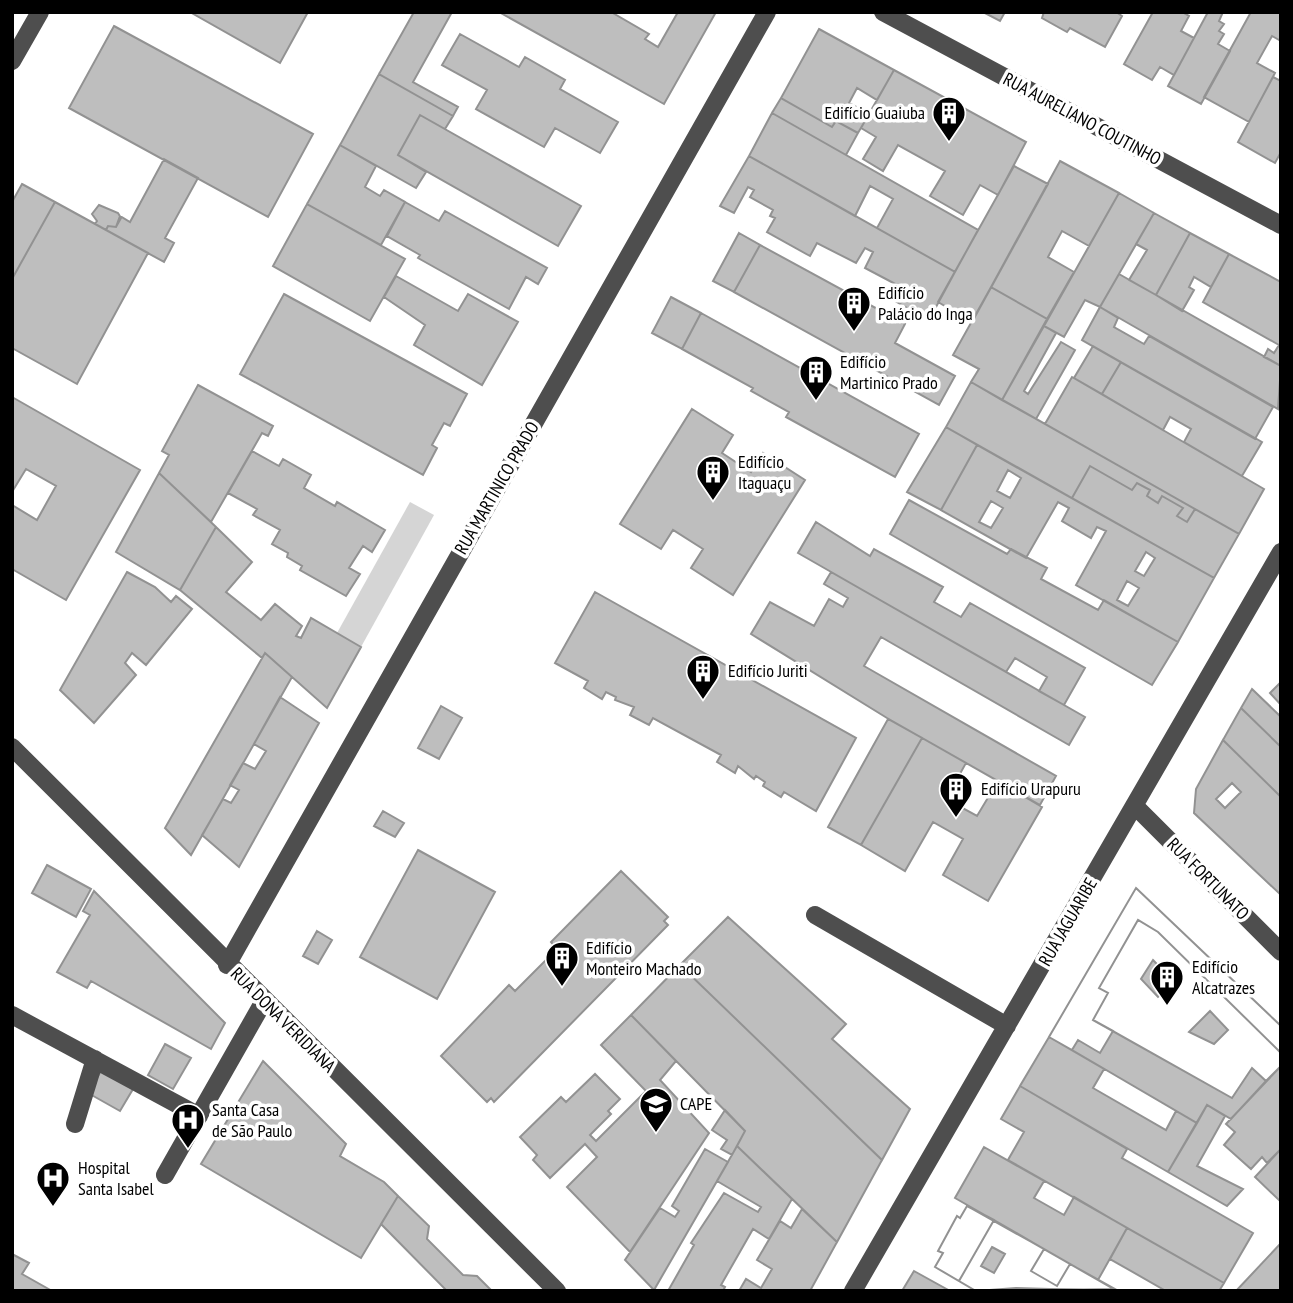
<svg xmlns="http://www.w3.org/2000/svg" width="1293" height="1303" font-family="'PT Sans Narrow',sans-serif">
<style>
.green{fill:#d5d5d5}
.building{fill:#bebebe;stroke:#929292;stroke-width:2;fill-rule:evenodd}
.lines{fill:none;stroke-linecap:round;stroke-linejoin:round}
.minor{stroke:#4e4e4e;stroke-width:18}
.labels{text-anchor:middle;stroke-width:7;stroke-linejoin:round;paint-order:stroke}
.poi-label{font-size:18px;fill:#000;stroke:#fff;text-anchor:start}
.street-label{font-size:18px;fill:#000;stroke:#fff}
</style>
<rect width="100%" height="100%" fill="#fff"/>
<!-- green -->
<path class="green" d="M 410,502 L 434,515 L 361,647 L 337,633 Z"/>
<!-- building -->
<path class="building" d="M 190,12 L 308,12 L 280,63 Z
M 414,12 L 452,12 L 413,82 L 458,107 L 453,116 L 379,74 Z
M 499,12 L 611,12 L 649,34 L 645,39 L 658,47 L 678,12 L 716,12 L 664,104 Z
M 983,12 L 1005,12 L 1000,21 Z
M 1044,12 L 1116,12 L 1122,16 L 1105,47 L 1070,28 L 1067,32 L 1042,18 Z
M 1153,12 L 1182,12 L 1189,16 L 1181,31 L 1194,38 L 1174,75 L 1160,67 L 1152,80 L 1124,64 Z
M 1208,12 L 1223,12 L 1219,21 L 1224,24 L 1219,31 L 1224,34 L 1218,44 L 1230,51 L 1201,104 L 1168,86 Z
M 1251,12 L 1281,12 L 1281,41 L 1272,36 L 1257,63 L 1275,73 L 1249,122 L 1204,97 Z
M 114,26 L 313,134 L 268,217 L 69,108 Z
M 819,29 L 894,70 L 877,100 L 857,88 L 849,103 L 869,114 L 858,133 L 836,121 L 832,127 L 781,98 Z
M 460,34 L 519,67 L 525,57 L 565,80 L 560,89 L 618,122 L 600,153 L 555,128 L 544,147 L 476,109 L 487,90 L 442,65 Z
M 894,70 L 1026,142 L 998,195 L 980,185 L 963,215 L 930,196 L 945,171 L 898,145 L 883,171 L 863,159 L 876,137 L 861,128 Z
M 379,74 L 453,116 L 445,129 L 420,115 L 398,155 L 426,172 L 416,188 L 340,145 Z
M 1273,77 L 1281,81 L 1281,152 L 1275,163 L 1238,142 Z
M 781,98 L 832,127 L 836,121 L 858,133 L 846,155 L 772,113 Z
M 772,113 L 978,230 L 955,272 L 877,228 L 893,199 L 870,186 L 855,216 L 749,156 Z
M 420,115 L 581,206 L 558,246 L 398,155 Z
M 340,145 L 376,166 L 365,187 L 380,196 L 384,190 L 405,202 L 381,245 L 307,204 Z
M 749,156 L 955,272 L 929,320 L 893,300 L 901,287 L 865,268 L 873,252 L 865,248 L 856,263 L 817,243 L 810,256 L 767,232 L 775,218 L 770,216 L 773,210 L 750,197 L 754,190 L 748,187 L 734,213 L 720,206 Z
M 164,159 L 198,178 L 165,238 L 174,243 L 164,262 L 106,230 L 108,226 L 116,227 L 120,216 L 130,222 Z
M 1060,161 L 1119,193 L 1089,246 L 1062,231 L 1048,257 L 1074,272 L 1047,319 L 991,287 Z
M 1014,166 L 1048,184 L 972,322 L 938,302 Z
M 22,184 L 55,202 L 12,279 L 12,202 Z
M 1119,193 L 1154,213 L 1100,307 L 1085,300 L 1064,337 L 1044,326 Z
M 55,202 L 148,253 L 77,384 L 12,348 L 12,279 Z
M 405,202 L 439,221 L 445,211 L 547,268 L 538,284 L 526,277 L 509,309 L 418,258 L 420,255 L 387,236 Z
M 307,204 L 405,259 L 370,321 L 273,266 Z
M 99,205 L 118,213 L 121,218 L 116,227 L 108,226 L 106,230 L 95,224 L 97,221 L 92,214 Z
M 1154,213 L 1190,233 L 1156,295 L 1129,280 L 1147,250 L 1136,244 Z
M 739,233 L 760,245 L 734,292 L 713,281 Z
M 1190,233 L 1229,254 L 1211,287 L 1194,277 L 1189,287 L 1194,290 L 1182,311 L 1156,295 Z
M 760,245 L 905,324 L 895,343 L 955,376 L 939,405 L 734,292 Z
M 1229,254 L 1281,282 L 1281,366 L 1264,357 L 1268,349 L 1274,353 L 1279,345 L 1203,302 Z
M 1119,274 L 1281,366 L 1278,409 L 1100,307 Z
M 396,276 L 458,311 L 468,294 L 518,322 L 482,385 L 414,345 L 425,325 L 384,297 Z
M 991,287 L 1047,319 L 1002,400 L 971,382 L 979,369 L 953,355 Z
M 284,294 L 467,394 L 450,426 L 444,423 L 432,445 L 437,448 L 423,475 L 240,374 Z
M 671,297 L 701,313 L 682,349 L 652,333 Z
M 1100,307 L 1118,318 L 1114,327 L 1144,344 L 1149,336 L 1273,407 L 1255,439 L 1082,340 Z
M 701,313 L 919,434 L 895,477 L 786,417 L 789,412 L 751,391 L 753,388 L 682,349 Z
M 1044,326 L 1056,333 L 1024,391 L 1028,394 L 1061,342 L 1075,350 L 1036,419 L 1002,400 Z
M 1093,346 L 1121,362 L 1102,394 L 1074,378 Z
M 1121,362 L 1262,442 L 1242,476 L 1184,442 L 1191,429 L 1170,417 L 1163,430 L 1102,394 Z
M 1072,377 L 1264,489 L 1239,534 L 1045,424 Z
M 971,382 L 1195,509 L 1187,522 L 1177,516 L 1183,508 L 1162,496 L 1158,503 L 1147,496 L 1150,490 L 1137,483 L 1132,490 L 1090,466 L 1072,498 L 946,427 Z
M 198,385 L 273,426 L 268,436 L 262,433 L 211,522 L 159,473 L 169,455 L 162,451 Z
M 12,397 L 140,470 L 66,600 L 12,569 L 12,505 L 37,520 L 56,486 L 26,469 L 12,492 Z
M 692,409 L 733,435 L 722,453 L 751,472 L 763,453 L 805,480 L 733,595 L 691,568 L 703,549 L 673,530 L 661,549 L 620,524 Z
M 946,427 L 977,445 L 941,510 L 907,492 Z
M 977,445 L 1214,578 L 1178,642 L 1076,585 L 1106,531 L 1097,527 L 1091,538 L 1062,521 L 1069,508 L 1058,502 L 1026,558 L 941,510 ZM 1008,470 L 1021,478 L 1010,498 L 997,491 ZM 991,501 L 1003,508 L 991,528 L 979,522 ZM 1146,552 L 1155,558 L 1144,576 L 1135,571 ZM 1127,581 L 1139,588 L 1128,606 L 1117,600 Z
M 252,451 L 279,466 L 283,459 L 311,475 L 304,488 L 335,506 L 337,502 L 385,530 L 372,552 L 363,546 L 349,568 L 360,574 L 346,596 L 300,570 L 302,566 L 287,557 L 288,553 L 272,544 L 280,530 L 253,515 L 257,509 L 228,493 Z
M 1090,466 L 1132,490 L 1137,483 L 1150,490 L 1147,496 L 1158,503 L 1162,496 L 1183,508 L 1177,516 L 1187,522 L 1195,509 L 1239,534 L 1214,578 L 1072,498 Z
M 159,473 L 216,527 L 180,590 L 116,552 Z
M 909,500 L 1007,554 L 1011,549 L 1047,568 L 1041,579 L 1098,610 L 1104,600 L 1178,642 L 1152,685 L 890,534 Z
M 816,522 L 870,556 L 874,549 L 943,587 L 934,602 L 961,617 L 970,603 L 1085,668 L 1064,705 L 1039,691 L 1047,677 L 1015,658 L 1006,672 L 798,553 Z
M 216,527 L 252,562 L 226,592 L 261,620 L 275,604 L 302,626 L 296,636 L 301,638 L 311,618 L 361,647 L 327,708 L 265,653 L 262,658 L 180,590 Z
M 127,572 L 155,587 L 171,602 L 176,596 L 192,609 L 146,665 L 132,653 L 125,663 L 136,675 L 94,723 L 60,690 Z
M 831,572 L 1085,717 L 1069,745 L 881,637 L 864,666 L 1056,776 L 1040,805 L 887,718 L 751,634 L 770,602 L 814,626 L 829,599 L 843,607 L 848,598 L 824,584 Z
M 595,592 L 856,738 L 816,811 L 784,792 L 781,797 L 763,786 L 765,782 L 756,776 L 754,779 L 738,766 L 735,773 L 717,762 L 721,755 L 653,718 L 649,725 L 630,715 L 634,707 L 615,700 L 616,697 L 606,692 L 602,699 L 584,688 L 588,681 L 555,663 Z
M 265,653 L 292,677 L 191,855 L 165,828 Z
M 1281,682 L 1281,705 L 1270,693 Z
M 1252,689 L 1279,715 L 1281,713 L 1281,747 L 1241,708 Z
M 280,697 L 319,723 L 239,867 L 202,835 L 223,799 L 231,803 L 239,790 L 230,785 L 243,763 L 255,769 L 266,751 L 254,744 Z
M 441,706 L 462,718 L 439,759 L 418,748 Z
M 1241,708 L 1281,747 L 1281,797 L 1223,740 Z
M 888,719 L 922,738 L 861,845 L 828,827 Z
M 922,738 L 966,763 L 946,799 L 977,816 L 998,781 L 1042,807 L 988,901 L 943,875 L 963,839 L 933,822 L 905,871 L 861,845 Z
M 1223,740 L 1281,797 L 1281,895 L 1194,813 L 1196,789 ZM 1232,783 L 1241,792 L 1225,808 L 1216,799 Z
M 383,811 L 404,823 L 395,837 L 374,826 Z
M 418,850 L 495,892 L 437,999 L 360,957 Z
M 47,865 L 91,889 L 76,917 L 32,893 Z
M 621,871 L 668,917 L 664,921 L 668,925 L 494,1102 L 491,1098 L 487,1102 L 441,1056 L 509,985 L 515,991 L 557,949 L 551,942 Z
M 1136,888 L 1281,1026 L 1281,1053 L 1158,932 L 1138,920 L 1099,988 L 1108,993 L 1093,1020 L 1113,1031 L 1100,1053 L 1078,1040 L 1072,1050 L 1049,1037 Z
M 1136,888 L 1281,1026 L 1281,1066 L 1266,1081 L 1252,1068 L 1232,1098 L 1113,1031 L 1100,1053 L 1078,1040 L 1072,1050 L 1049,1037 Z
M 94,891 L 225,1023 L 211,1049 L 91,981 L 87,988 L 57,972 L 90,915 L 83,911 Z
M 728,917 L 846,1024 L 832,1039 L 910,1109 L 882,1160 L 680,965 Z
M 1138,920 L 1158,932 L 1281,1053 L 1281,1066 L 1266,1081 L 1252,1068 L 1232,1098 L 1093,1020 L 1108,993 L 1099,988 Z
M 317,931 L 332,940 L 318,964 L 303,956 Z
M 1153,960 L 1175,983 L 1158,997 L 1141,979 Z
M 680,965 L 882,1160 L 837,1242 L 737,1146 L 745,1131 L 631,1015 Z
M 1210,1011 L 1228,1030 L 1214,1044 L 1189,1032 Z
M 631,1015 L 676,1061 L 660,1080 L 709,1133 L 630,1252 L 567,1187 L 597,1157 L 585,1144 L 550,1178 L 533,1160 L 537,1155 L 520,1137 L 561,1097 L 566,1102 L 595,1074 L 620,1099 L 608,1111 L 611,1114 L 590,1135 L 596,1141 L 646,1091 L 601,1045 Z
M 1113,1031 L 1232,1098 L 1252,1068 L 1266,1081 L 1231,1119 L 1207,1105 L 1197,1123 L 1072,1050 L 1078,1040 L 1100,1053 Z
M 1049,1037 L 1104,1069 L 1093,1088 L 1166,1130 L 1176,1111 L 1197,1123 L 1168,1172 L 1020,1086 Z
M 165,1044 L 191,1058 L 173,1089 L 148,1075 Z
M 263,1061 L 346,1144 L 340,1156 L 384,1182 L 398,1196 L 361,1258 L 201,1164 Z
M 1281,1066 L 1281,1149 L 1267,1163 L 1262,1157 L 1251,1169 L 1224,1145 L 1235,1132 L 1226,1124 Z
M 101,1071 L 133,1089 L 120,1111 L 88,1093 Z
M 1020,1086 L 1127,1149 L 1122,1158 L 1253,1233 L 1224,1283 L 1008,1160 L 1024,1132 L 1001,1119 Z
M 1207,1105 L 1225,1116 L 1197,1166 L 1243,1189 L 1227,1206 L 1168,1172 Z
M 725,1110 L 745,1131 L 732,1155 L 721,1149 L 727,1140 L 712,1130 Z
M 737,1146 L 792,1199 L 769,1239 L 753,1229 L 721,1285 L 725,1287 L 723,1291 L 668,1291 L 694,1245 L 691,1243 L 724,1193 L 758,1212 L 761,1207 L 717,1181 Z
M 984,1147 L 1044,1181 L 1034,1198 L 1064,1215 L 1074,1197 L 1127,1228 L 1098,1280 L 955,1198 Z
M 705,1149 L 728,1162 L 654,1290 L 625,1260 L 660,1208 L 675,1217 L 679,1211 L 672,1206 Z
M 1281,1149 L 1281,1202 L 1255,1177 Z
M 398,1196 L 429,1226 L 427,1239 L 463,1275 L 477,1276 L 492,1291 L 447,1291 L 381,1224 Z
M 967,1206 L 994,1220 L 959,1281 L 935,1267 L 943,1253 L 938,1251 L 957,1216 L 960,1218 Z
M 967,1206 L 1044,1249 L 1031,1271 L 1057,1286 L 1070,1264 L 1117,1291 L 1016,1288 L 976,1291 L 935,1267 L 943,1253 L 938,1251 L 957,1216 L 960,1218 Z
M 802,1209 L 837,1242 L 810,1291 L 739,1291 L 746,1279 L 761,1288 L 772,1269 L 757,1260 L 780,1221 L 791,1228 Z
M 994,1220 L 1044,1249 L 1031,1271 L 1057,1286 L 1070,1264 L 1115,1289 L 976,1291 L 959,1281 Z
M 1127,1228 L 1224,1283 L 1219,1291 L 1166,1291 L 1110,1259 Z
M 1281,1243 L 1281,1290 L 1236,1291 Z
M 992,1247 L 1005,1254 L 994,1273 L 981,1266 Z
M 12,1254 L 29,1263 L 22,1274 L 52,1291 L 12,1291 Z
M 914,1271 L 950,1291 L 902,1291 Z"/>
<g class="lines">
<!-- minor -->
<path class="minor" d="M 883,12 L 1281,225
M 12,61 L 40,12
M 12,747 L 557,1291
M 1135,806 L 1281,952
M 815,915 L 1007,1026
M 227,965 L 767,12
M 12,1015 L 199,1116
M 75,1124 L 95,1059
M 165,1175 L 264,1001
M 853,1291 L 1281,552"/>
</g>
<!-- icons -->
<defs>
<symbol id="building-pin" viewBox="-11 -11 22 30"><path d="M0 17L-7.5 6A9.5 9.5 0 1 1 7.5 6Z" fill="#000" stroke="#fff"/><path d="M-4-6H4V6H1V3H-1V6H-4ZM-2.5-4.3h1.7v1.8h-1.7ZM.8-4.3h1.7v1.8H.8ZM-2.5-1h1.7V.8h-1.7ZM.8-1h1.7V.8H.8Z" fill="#fff"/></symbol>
<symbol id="school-pin" viewBox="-11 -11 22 30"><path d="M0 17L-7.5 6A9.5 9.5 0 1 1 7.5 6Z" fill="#000" stroke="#fff"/><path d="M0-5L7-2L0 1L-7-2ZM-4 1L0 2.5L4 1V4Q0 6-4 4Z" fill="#fff"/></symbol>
<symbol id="hospital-pin" viewBox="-11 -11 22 30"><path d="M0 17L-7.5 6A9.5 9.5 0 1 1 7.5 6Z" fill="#000" stroke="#fff"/><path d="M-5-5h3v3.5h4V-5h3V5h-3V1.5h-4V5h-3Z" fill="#fff"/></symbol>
</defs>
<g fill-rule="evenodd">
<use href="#building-pin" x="930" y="94" width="38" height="52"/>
<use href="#building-pin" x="835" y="284" width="38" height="52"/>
<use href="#building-pin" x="797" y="353" width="38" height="52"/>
<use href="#building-pin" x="694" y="453" width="38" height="52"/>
<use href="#building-pin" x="684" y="652" width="38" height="52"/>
<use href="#building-pin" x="937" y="770" width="38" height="52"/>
<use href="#building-pin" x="543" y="939" width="38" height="52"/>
<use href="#building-pin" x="1148" y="958" width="38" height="52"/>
<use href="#school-pin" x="637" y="1085" width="38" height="52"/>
<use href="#hospital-pin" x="169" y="1101" width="38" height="52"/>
<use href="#hospital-pin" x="34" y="1159" width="38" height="52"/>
</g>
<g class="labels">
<!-- poi labels -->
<g class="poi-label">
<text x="925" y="119" text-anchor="end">Edifício Guaiuba</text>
<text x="878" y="299">Edifício<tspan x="878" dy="21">Palácio do Inga</tspan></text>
<text x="840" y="368">Edifício<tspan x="840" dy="21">Martinico Prado</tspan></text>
<text x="738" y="468">Edifício<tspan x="738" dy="21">Itaguaçu</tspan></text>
<text x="728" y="677">Edifício Juriti</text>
<text x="981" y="795">Edifício Urapuru</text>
<text x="586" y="954">Edifício<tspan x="586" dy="21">Monteiro Machado</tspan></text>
<text x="1192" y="973">Edifício<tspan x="1192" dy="21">Alcatrazes</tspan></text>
<text x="680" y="1110">CAPE</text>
<text x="212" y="1116">Santa Casa<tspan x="212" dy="21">de São Paulo</tspan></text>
<text x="78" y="1174">Hospital<tspan x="78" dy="21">Santa Isabel</tspan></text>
</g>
<!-- street labels -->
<g class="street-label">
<text transform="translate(1082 119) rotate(28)" y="6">RUA AURELIANO COUTINHO</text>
<text transform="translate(497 488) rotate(-60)" y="6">RUA MARTINICO PRADO</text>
<text transform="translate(1208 879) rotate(45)" y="6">RUA FORTUNATO</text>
<text transform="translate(1068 922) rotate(-60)" y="6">RUA JAGUARIBE</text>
<text transform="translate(283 1020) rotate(45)" y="6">RUA DONA VERIDIANA</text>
</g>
</g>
<!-- border -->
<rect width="1293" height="1303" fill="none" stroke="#000000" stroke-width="28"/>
</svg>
